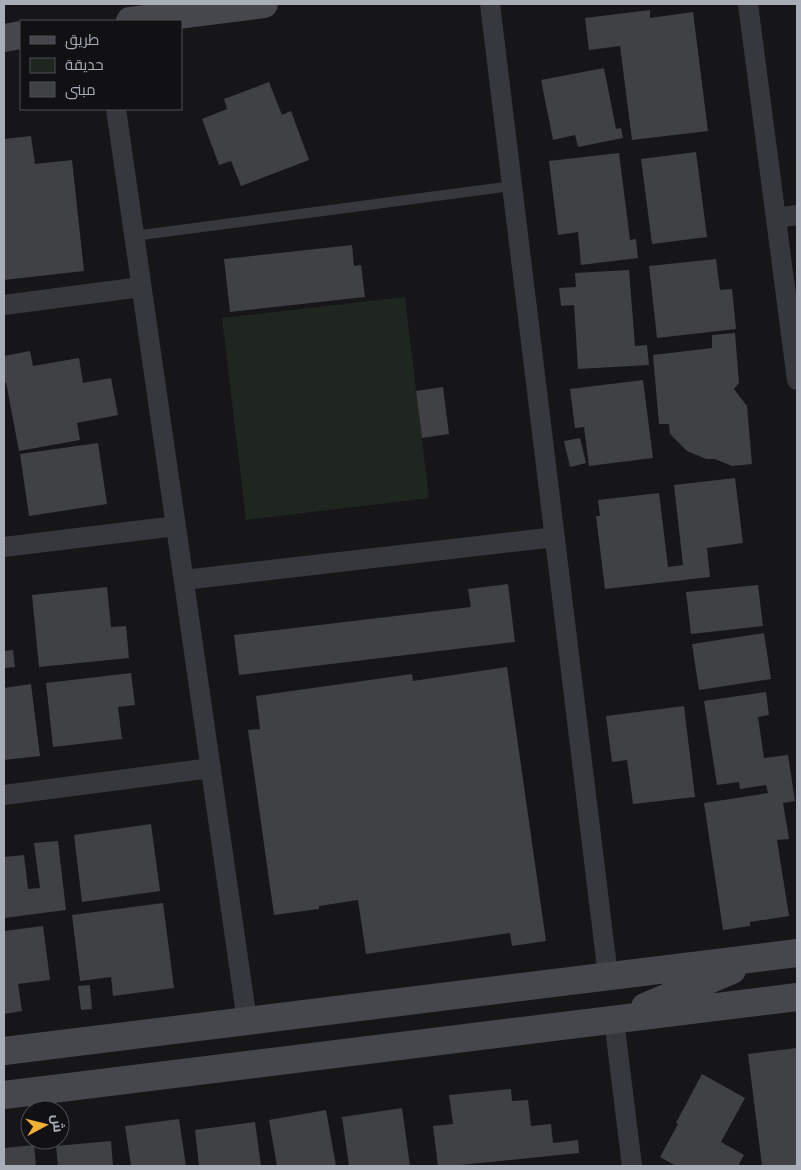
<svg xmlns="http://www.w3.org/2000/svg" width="801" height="1170" font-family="Overpass,Cairo,sans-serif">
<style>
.green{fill:#1e261f}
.building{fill:#404145}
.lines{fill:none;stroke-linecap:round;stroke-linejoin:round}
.lane{stroke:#37383d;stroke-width:10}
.street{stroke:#37383d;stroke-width:20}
.secondary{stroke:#45474d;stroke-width:28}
</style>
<rect width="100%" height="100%" fill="#161618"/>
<!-- green -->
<path class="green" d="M 405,297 L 429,498 L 246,520 L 222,318 Z"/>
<!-- building -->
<path class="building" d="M 650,10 L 650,18 L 693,12 L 708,131 L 632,140 L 620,46 L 589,50 L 585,18 Z
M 604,68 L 616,129 L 621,128 L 623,138 L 578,147 L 575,135 L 553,140 L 541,80 Z
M 269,82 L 282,115 L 291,111 L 309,160 L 241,186 L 231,161 L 219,165 L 202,119 L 227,109 L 224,99 Z
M 31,136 L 35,164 L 72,160 L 84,271 L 4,280 L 4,139 Z
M 696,152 L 707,237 L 652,244 L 641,159 Z
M 619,153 L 630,240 L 636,239 L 638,258 L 581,265 L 578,232 L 558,235 L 549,161 Z
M 352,245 L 354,266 L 361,265 L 365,297 L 230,312 L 224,259 Z
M 716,259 L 720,290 L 732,289 L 736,329 L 657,338 L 649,266 Z
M 629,270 L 635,346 L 647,345 L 649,365 L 578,369 L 574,305 L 561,306 L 559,288 L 576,287 L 575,273 Z
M 735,333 L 739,383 L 734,389 L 747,406 L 752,464 L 732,466 L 715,459 L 706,459 L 687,451 L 670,434 L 669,424 L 659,424 L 653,355 L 712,348 L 712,335 Z
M 30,351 L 33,366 L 79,358 L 83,383 L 111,378 L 118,415 L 77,423 L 80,440 L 19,451 L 6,382 L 4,383 L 4,356 Z
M 643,380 L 653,458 L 589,466 L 584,427 L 575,428 L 570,389 Z
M 443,387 L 449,434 L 422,438 L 416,391 Z
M 580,438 L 586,463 L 570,467 L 564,441 Z
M 98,443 L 107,504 L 29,516 L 20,454 Z
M 735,478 L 743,543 L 707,548 L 710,577 L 605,589 L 596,516 L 600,516 L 598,500 L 659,493 L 668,567 L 683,565 L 674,485 Z
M 508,584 L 515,642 L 239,675 L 234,635 L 471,607 L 468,589 Z
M 758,585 L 763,626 L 691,634 L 686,592 Z
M 107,587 L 111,627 L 126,626 L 129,658 L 39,667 L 32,595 Z
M 764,633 L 771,679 L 699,690 L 692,644 Z
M 13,650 L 15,667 L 4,668 L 4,651 Z
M 507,667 L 546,941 L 512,946 L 510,933 L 366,954 L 358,900 L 319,906 L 319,909 L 274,915 L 248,730 L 260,729 L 256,696 L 412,674 L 413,681 Z
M 131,673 L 135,705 L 118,707 L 122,739 L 53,747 L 46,683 Z
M 31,684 L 40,756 L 4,760 L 4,688 Z
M 766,692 L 769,715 L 758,717 L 764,758 L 788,755 L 795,801 L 783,803 L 789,839 L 777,840 L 789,916 L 750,922 L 750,926 L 723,930 L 704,803 L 768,793 L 766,785 L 740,789 L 739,782 L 717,785 L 704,701 Z
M 684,706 L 695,797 L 633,804 L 627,760 L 612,762 L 606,716 Z
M 151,824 L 160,891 L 82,902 L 74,835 Z
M 58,841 L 66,910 L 4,918 L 4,857 L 24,855 L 28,889 L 40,888 L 34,843 Z
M 163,903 L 174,988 L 113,996 L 111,977 L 80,981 L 72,915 Z
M 43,926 L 50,980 L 18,984 L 22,1011 L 4,1014 L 4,931 Z
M 90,985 L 92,1009 L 81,1010 L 78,986 Z
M 797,1048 L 797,1166 L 762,1166 L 748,1054 Z
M 702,1074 L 745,1098 L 721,1142 L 744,1155 L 738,1166 L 676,1166 L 660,1157 L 678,1124 L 676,1123 Z
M 511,1089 L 512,1101 L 528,1100 L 531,1126 L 551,1124 L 553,1143 L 578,1140 L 579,1153 L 451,1166 L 438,1166 L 433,1126 L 453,1124 L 449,1095 Z
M 402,1108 L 410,1166 L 349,1166 L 342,1117 Z
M 326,1110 L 336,1166 L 277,1166 L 269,1120 Z
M 179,1119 L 186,1166 L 131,1166 L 125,1126 Z
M 255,1122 L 261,1166 L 199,1166 L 195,1130 Z
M 111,1141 L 113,1166 L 58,1166 L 56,1146 Z
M 34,1145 L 36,1166 L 4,1166 L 4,1148 Z"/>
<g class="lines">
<!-- lane -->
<path class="lane" d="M 134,236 L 512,186"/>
<!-- street -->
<path class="street" d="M 490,4 L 608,976
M 748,4 L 797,380
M 116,109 L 247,1021
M 777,218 L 797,215
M 4,305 L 141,287
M 4,547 L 176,526
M 184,580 L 555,537
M 4,795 L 211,768
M 614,1020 L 632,1166"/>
<!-- secondary -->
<path class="secondary" d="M 130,21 L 264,4
M 4,38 L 21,35
M 645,1007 L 732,970
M 4,1051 L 797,953
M 4,1095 L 797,997"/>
</g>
<!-- border -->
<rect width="801" height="1170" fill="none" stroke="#a8adb8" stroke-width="10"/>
<!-- legend -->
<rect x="20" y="20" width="162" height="90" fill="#111113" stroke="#4d4f55"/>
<rect x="30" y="36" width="25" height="8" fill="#45474d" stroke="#4d4f55"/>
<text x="65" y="45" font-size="15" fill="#a8adb8">طريق</text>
<rect x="30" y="58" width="25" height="15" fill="#1e261f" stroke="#4d4f55"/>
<text x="65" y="70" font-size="15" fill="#a8adb8">حديقة</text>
<rect x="30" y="82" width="25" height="15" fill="#404145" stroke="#4d4f55"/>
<text x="65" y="95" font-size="15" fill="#a8adb8">مبنى</text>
<!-- north arrow -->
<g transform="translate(45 1125) rotate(83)"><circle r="24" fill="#111113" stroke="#4d4f55"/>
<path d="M0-4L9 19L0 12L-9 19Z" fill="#f2b134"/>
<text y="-8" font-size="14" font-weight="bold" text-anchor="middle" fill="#a8adb8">ش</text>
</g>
</svg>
